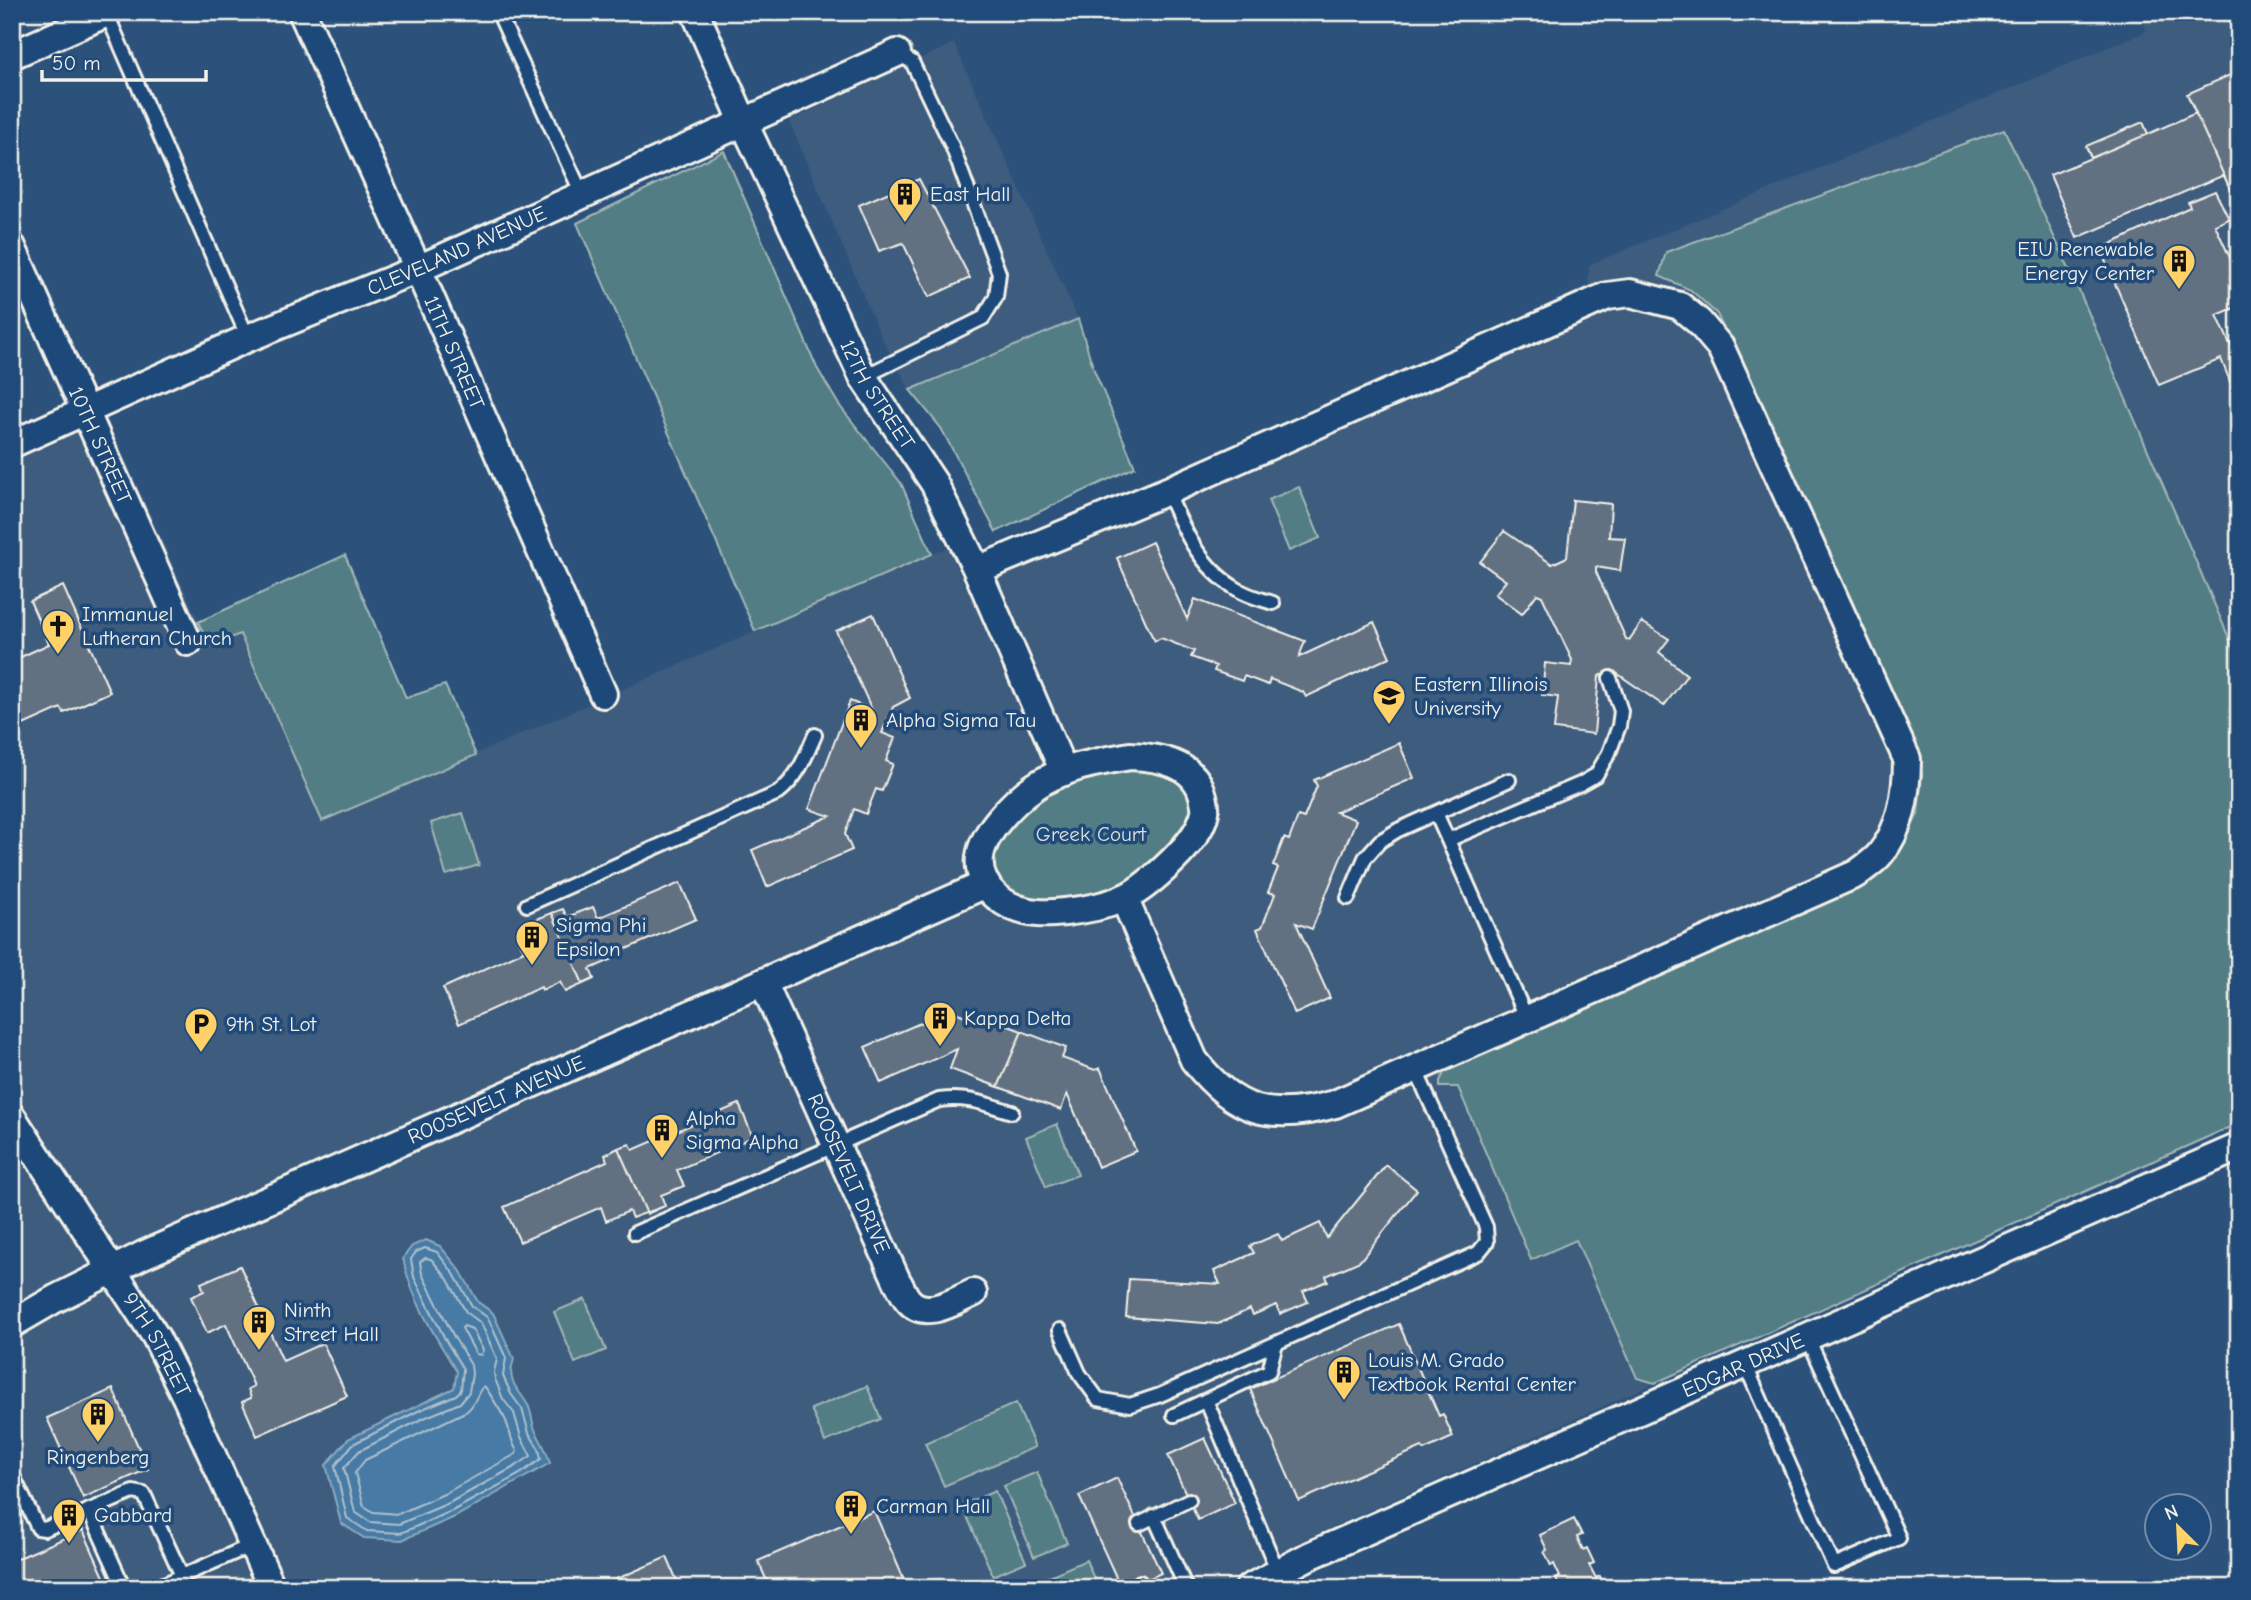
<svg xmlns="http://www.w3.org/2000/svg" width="2251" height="1600" font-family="'Comic Neue',sans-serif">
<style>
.built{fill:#3c5b7e}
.green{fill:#537d84;stroke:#a4b7b6;stroke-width:2}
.water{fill:#477aa4;stroke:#8caabf;stroke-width:2}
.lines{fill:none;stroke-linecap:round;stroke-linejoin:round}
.shore{stroke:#afc1cd;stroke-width:2}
.building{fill:#627182;stroke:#f4f1e8;stroke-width:2}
.service-casing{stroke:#f4f1e8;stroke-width:18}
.minor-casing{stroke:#f4f1e8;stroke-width:32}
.service{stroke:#1f4a7a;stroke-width:12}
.minor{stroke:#1f4a7a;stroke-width:26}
.labels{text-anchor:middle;stroke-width:7;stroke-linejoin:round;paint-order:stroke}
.poi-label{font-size:21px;fill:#f4f1e8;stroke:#1f4a7a;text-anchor:start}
.street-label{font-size:21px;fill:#f4f1e8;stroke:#1f4a7a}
.park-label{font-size:21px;fill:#dce0d9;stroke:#1f4a7a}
</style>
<rect width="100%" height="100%" fill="#2c527c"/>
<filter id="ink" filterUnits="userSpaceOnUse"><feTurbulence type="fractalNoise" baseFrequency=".0143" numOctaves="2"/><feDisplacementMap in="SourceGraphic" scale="14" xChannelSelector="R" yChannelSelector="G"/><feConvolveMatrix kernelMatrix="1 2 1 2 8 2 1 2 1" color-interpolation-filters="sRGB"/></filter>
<g filter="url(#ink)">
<!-- built -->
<path class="built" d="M 2139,12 L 2239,12 L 2239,1123 L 1306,1539 L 1215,1588 L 12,1588 L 12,454 L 104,412 L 210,646 L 239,633 L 322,821 L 932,554 L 948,548 L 966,588 L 1123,522 L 1588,317 L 1589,265 L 2147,31 Z
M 954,43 L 1078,319 L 910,390 L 881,337 L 789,121 Z"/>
<!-- green -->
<path class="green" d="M 2004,129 L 2077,286 L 2239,661 L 2239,1123 L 1655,1383 L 1637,1378 L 1576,1240 L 1531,1260 L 1458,1087 L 1440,1087 L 1440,1081 L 1447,1067 L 1877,873 L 1901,849 L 1918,814 L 1922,775 L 1913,737 L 1835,577 L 1717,314 L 1691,290 L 1659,276 L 1666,252 Z
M 724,151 L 817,368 L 839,405 L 901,483 L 932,554 L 755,631 L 577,223 Z
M 1078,319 L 1094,370 L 1135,467 L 996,532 L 941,428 L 910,390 Z
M 1299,487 L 1320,538 L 1289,551 L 1268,500 Z
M 345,555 L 406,698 L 445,685 L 476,755 L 322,821 L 240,634 L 210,646 L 198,622 Z
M 1118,766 L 1171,769 L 1195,800 L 1188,830 L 1136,878 L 1103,894 L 1041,903 L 1010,896 L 991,874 L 992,844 L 1044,792 Z
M 463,813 L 479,865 L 446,875 L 431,823 Z
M 1057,1124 L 1078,1175 L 1046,1187 L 1026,1137 Z
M 585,1299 L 606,1350 L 575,1363 L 554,1312 Z
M 867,1386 L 881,1419 L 825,1442 L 811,1409 Z
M 1016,1403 L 1035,1447 L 944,1486 L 925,1443 Z
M 1037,1472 L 1067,1543 L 1034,1557 L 1004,1486 Z
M 995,1491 L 1026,1562 L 993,1576 L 962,1505 Z
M 1086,1560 L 1098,1588 L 1022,1588 Z"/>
<!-- water -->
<path class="water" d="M 426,1240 L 440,1246 L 460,1270 L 478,1302 L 493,1313 L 514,1359 C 506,1383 517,1386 528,1405 C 532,1413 532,1424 536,1432 C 542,1443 547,1451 550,1463 L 455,1517 L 402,1540 L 364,1538 L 341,1523 L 326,1465 L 348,1439 L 454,1388 L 457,1372 C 436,1338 410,1297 403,1258 L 412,1246 Z"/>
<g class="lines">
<!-- shore -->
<path class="shore" d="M 425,1248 L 437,1252 L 454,1274 L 472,1306 L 488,1318 L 506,1358 L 503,1376 L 511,1394 L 522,1409 L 529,1433 L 539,1449 L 541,1459 L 520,1474 L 452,1511 L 401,1533 L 367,1531 L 347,1518 L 335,1466 L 353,1444 L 420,1410 L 456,1395 L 461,1390 L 463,1369 L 446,1341 L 414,1277 L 411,1259 L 416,1252 Z
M 425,1258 L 431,1259 L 447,1278 L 466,1312 L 481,1323 L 497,1359 L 494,1372 L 495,1379 L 503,1399 L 514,1413 L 521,1437 L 531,1456 L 516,1466 L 449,1503 L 399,1524 L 370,1522 L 355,1512 L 344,1468 L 359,1451 L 424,1418 L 460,1403 L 469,1392 L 472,1374 L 471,1365 L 454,1337 L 422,1274 L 420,1262 Z
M 464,1326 L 472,1329 L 483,1350 L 481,1355 L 476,1354 L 462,1328 Z
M 484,1386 C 486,1387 503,1415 505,1419 C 510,1429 510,1440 517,1451 L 516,1454 L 444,1494 L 398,1514 L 373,1512 L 364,1506 L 355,1473 L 365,1460 L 467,1411 C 477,1403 477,1391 484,1386 Z"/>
</g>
<!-- building -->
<path class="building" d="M 2239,71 L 2239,209 L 2224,175 L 2077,238 L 2050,175 L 2091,158 L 2086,146 L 2143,122 L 2148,134 L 2196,113 L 2187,94 Z
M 2239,71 L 2239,209 L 2187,94 Z
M 2143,122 L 2148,134 L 2091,158 L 2086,146 Z
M 919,179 L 970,278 L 929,297 L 903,243 L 879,251 L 859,205 Z
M 2215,191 L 2229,219 L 2215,225 L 2239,277 L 2239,306 L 2217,315 L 2234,353 L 2239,351 L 2239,381 L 2231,384 L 2221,359 L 2159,385 L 2100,249 L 2190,207 L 2188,202 Z
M 2215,191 L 2229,219 L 2215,225 L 2239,277 L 2239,306 L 2217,315 L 2234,353 L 2239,351 L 2239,381 L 2231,384 L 2221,359 L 2159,385 L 2100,249 L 2190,207 L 2188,202 Z
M 1573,500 L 1611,504 L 1609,537 L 1625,538 L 1620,571 L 1596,567 L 1596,572 L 1626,639 L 1629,640 L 1642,622 L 1669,639 L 1659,652 L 1687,675 L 1664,706 L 1612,670 L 1599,676 L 1594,734 L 1554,729 L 1558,697 L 1542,695 L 1545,663 L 1571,666 L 1572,660 L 1542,596 L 1537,594 L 1522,614 L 1495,594 L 1506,581 L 1480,562 L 1504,531 L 1552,564 L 1567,557 Z
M 1152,542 L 1187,619 L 1195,599 L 1305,641 L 1299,657 L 1374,622 L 1390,657 L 1306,697 L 1303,692 L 1270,679 L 1268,685 L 1244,676 L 1242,681 L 1214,671 L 1216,666 L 1191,657 L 1194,651 L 1161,638 L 1155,641 L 1151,634 L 1117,558 Z
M 63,586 L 110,692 L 64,713 L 61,708 L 12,730 L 12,661 L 49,644 L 30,601 Z
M 873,614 L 910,698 L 893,707 L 882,733 L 895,738 L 886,761 L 893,764 L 882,791 L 876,789 L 866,814 L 854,809 L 845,834 L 852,850 L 767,887 L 752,850 L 830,816 L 809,809 L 850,701 L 872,710 L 836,631 Z
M 1399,743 L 1414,778 L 1336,812 L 1356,820 L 1312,929 L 1296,923 L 1330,998 L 1295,1014 L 1257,929 L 1262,927 L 1275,894 L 1268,892 L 1278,868 L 1273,866 L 1284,838 L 1289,840 L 1298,816 L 1304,818 L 1317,786 L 1314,780 Z
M 680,883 L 696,919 L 612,955 L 613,959 L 590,969 L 594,979 L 583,984 L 552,913 L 563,909 L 567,917 L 593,907 L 598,918 Z
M 552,913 L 583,984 L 565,992 L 560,982 L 542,990 L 541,987 L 459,1024 L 443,988 L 524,951 L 518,938 L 541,928 L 537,919 Z
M 950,1010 L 983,1023 L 985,1017 L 1066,1048 L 1062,1058 L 1095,1070 L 1100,1068 L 1136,1151 L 1098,1167 L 1067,1094 L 1061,1110 L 950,1069 L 957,1049 L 881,1083 L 865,1047 Z
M 950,1010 L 983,1023 L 985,1017 L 1022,1031 L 998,1087 L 950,1069 L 957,1049 L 881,1083 L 865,1047 Z
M 739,1104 L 753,1137 L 677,1170 L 684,1186 L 661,1195 L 665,1206 L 632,1218 L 629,1211 L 606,1221 L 601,1207 L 520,1242 L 504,1207 L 607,1161 L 605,1155 L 618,1148 L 630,1144 L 633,1150 Z
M 739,1104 L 753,1137 L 677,1170 L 684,1186 L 661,1195 L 665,1206 L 647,1214 L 618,1148 L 630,1144 L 633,1150 Z
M 1386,1165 L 1417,1190 L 1360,1261 L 1326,1276 L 1328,1281 L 1303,1291 L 1308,1302 L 1280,1314 L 1276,1305 L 1253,1315 L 1250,1309 L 1218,1324 L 1126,1317 L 1129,1279 L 1220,1284 L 1214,1271 L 1254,1253 L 1250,1246 L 1278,1234 L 1282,1241 L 1320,1223 L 1327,1238 Z
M 240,1266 L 283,1361 L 323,1343 L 347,1396 L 257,1436 L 242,1402 L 251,1398 L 248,1389 L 254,1386 L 226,1324 L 207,1333 L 191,1297 L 204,1291 L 201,1283 Z
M 1399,1324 L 1439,1416 L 1443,1414 L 1453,1437 L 1424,1450 L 1422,1447 L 1299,1501 L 1250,1389 Z
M 113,1389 L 148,1469 L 83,1498 L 47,1418 Z
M 1205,1438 L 1235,1503 L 1198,1520 L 1168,1455 Z
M 1117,1478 L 1161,1573 L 1129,1588 L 1121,1588 L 1079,1496 Z
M 874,1511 L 906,1584 L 901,1588 L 770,1588 L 758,1561 Z
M 1574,1519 L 1582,1535 L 1577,1537 L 1583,1550 L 1587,1548 L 1594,1563 L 1589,1565 L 1596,1578 L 1600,1576 L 1605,1588 L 1560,1588 L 1556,1579 L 1560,1577 L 1554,1564 L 1551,1566 L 1546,1555 L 1544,1552 L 1547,1550 L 1540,1535 Z
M 83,1530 L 109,1588 L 13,1588 L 12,1561 Z
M 667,1557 L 680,1588 L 596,1588 Z"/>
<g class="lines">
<defs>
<path id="service" d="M 106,12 L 248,338
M 498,12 L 582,194
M 863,377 L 983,318 L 996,297 L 999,273 L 952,146 L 912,62 L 897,53
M 1167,491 C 1183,529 1200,568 1237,589 C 1247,596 1261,599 1273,603
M 1436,813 L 1527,1019
M 1448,840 L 1580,784 L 1596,775 L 1609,753 L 1619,726 L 1621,711 L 1610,678
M 1348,898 L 1365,858 L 1380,841 L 1398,830 L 1509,780
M 527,905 L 778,793 C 798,777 805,758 815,735
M 635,1233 L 939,1100 C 968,1096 985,1104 1012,1112
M 1060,1330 L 1079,1373 L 1098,1399 L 1130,1405 L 1160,1395 L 1478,1253 L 1487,1242 L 1486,1227 L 1415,1068
M 1745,1364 L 1834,1566 L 1899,1538 L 1807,1336
M 1206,1400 L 1278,1572
M 1174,1415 L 1269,1371 L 1276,1343
M 12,1474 L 38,1528 L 45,1529 L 133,1492 L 144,1494 L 182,1576
M 89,1510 L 124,1588
M 1154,1516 L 1186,1588
M 1139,1524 L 1189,1500
M 1140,1582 L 1143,1588
M 155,1588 L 252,1545"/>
<g id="minor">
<path id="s1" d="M 302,12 L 418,269 L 603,694"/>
<path id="s2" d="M 695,12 L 743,121 L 863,377 L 934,483 L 977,570 L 1064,772"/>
<path d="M 12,55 L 109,12"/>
<path id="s3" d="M 12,247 L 188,642"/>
<path id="s4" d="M 12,444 L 248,338 L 418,269 L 897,53"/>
<path d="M 977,570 L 1172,489 L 1607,296 L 1630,293 L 1680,306 L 1699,322 L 1721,348 L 1907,759 C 1907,792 1902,827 1881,853 C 1875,861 1864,868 1856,874 L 1335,1104 C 1271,1122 1235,1113 1194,1060 L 1124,898"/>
<path d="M 1130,756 C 1159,757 1195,763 1203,796 C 1204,801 1206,807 1205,812 C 1201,833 1181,853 1165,868 C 1153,879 1137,893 1122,899 C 1105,906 1084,910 1065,912 C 1056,913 1047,914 1038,913 C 1009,911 976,890 980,857 C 983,832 1014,801 1034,787 C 1063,767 1097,762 1130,756 Z"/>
<path id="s5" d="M 763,982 L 897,1281 C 901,1287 904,1296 909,1301 C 926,1320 955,1301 973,1293"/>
<path id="s6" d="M 12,1117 L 156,1337 L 186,1397 L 272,1588"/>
<path id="s7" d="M 12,1324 L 55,1299 L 143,1255 L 986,884"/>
<path id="s8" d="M 1249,1588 L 1309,1556 L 2239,1147"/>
</g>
</defs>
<!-- service casing -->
<use href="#service" class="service-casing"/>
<!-- minor casing -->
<use href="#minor" class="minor-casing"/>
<!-- service -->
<use href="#service" class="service"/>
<!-- minor -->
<use href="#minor" class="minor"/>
</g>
</g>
<!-- icons -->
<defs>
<symbol id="building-pin" viewBox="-11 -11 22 30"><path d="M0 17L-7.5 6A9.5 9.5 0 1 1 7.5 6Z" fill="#ffd166" stroke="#1f4a7a"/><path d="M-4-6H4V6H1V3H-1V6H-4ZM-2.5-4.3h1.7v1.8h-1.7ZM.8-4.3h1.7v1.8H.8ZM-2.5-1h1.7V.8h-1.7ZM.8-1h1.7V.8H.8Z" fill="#111"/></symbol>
<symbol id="church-pin" viewBox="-11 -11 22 30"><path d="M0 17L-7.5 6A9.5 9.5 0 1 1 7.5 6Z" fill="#ffd166" stroke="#1f4a7a"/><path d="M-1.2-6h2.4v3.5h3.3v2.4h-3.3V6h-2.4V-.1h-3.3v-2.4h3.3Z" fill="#111"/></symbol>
<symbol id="university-pin" viewBox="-11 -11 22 30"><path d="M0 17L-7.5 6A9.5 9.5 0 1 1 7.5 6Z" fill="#ffd166" stroke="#1f4a7a"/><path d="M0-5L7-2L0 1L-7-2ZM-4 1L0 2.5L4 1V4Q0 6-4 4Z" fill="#111"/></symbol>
<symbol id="parking-pin" viewBox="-11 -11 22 30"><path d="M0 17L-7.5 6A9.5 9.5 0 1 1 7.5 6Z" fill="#ffd166" stroke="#1f4a7a"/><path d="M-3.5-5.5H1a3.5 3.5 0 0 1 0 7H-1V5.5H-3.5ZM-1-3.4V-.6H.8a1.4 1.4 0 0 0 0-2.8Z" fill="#111"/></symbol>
</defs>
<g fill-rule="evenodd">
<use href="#building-pin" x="886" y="175" width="38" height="52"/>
<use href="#building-pin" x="2160" y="242" width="38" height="52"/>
<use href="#church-pin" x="39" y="607" width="38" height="52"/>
<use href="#university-pin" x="1370" y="677" width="38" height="52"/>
<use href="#building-pin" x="842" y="701" width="38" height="52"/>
<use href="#building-pin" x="513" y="918" width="38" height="52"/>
<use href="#building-pin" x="921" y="999" width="38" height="52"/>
<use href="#parking-pin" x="182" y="1005" width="38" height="52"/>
<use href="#building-pin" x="643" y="1111" width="38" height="52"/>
<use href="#building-pin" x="240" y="1303" width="38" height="52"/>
<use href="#building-pin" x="1325" y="1353" width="38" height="52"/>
<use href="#building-pin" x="79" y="1395" width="38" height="52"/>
<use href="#building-pin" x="832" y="1487" width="38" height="52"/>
<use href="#building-pin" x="50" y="1496" width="38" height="52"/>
</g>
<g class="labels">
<!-- poi labels -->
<g class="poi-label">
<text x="930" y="201">East Hall</text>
<text x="2154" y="256" text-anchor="end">EIU Renewable<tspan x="2154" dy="24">Energy Center</tspan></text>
<text x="82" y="621">Immanuel<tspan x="82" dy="24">Lutheran Church</tspan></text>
<text x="1414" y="691">Eastern Illinois<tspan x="1414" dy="24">University</tspan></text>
<text x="886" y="727">Alpha Sigma Tau</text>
<text x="556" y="932">Sigma Phi<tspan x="556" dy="24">Epsilon</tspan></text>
<text x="964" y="1025">Kappa Delta</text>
<text x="226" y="1031">9th St. Lot</text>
<text x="686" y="1125">Alpha<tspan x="686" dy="24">Sigma Alpha</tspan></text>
<text x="284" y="1317">Ninth<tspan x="284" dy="24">Street Hall</tspan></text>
<text x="1368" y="1367">Louis M. Grado<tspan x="1368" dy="24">Textbook Rental Center</tspan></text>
<text x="98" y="1464" text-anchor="middle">Ringenberg</text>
<text x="876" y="1513">Carman Hall</text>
<text x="94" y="1522">Gabbard</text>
</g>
<!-- street labels -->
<g class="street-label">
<text dy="7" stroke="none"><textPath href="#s4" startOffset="485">CLEVELAND AVENUE</textPath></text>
<text dy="7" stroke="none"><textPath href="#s1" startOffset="373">11TH STREET</textPath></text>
<text dy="7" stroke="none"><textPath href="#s2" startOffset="424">12TH STREET</textPath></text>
<text dy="7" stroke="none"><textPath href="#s3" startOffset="217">10TH STREET</textPath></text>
<text dy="7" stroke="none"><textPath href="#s7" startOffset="534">ROOSEVELT AVENUE</textPath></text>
<text dy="7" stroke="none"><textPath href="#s5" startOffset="210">ROOSEVELT DRIVE</textPath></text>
<text dy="7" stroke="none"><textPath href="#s6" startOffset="270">9TH STREET</textPath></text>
<text dy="7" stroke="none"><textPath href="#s8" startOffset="542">EDGAR DRIVE</textPath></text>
</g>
<!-- park labels -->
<g class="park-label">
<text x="1091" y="841">Greek Court</text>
</g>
</g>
<!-- margin -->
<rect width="2251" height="1600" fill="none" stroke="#1f4a7a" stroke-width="42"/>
<rect x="21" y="21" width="2209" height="1558" fill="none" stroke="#f4f1e8" stroke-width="2.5" filter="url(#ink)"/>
<!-- north arrow -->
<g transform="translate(2178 1527) rotate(336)"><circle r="33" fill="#1f4a7a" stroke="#748da6" stroke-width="2"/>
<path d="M0-5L12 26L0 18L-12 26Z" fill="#ffd166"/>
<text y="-10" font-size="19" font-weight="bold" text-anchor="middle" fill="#f4f1e8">N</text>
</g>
<!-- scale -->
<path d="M42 70v10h164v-10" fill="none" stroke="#f4f1e8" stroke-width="3.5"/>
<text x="52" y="70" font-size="21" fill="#f4f1e8" stroke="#1f4a7a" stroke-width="5" paint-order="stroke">50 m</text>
</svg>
